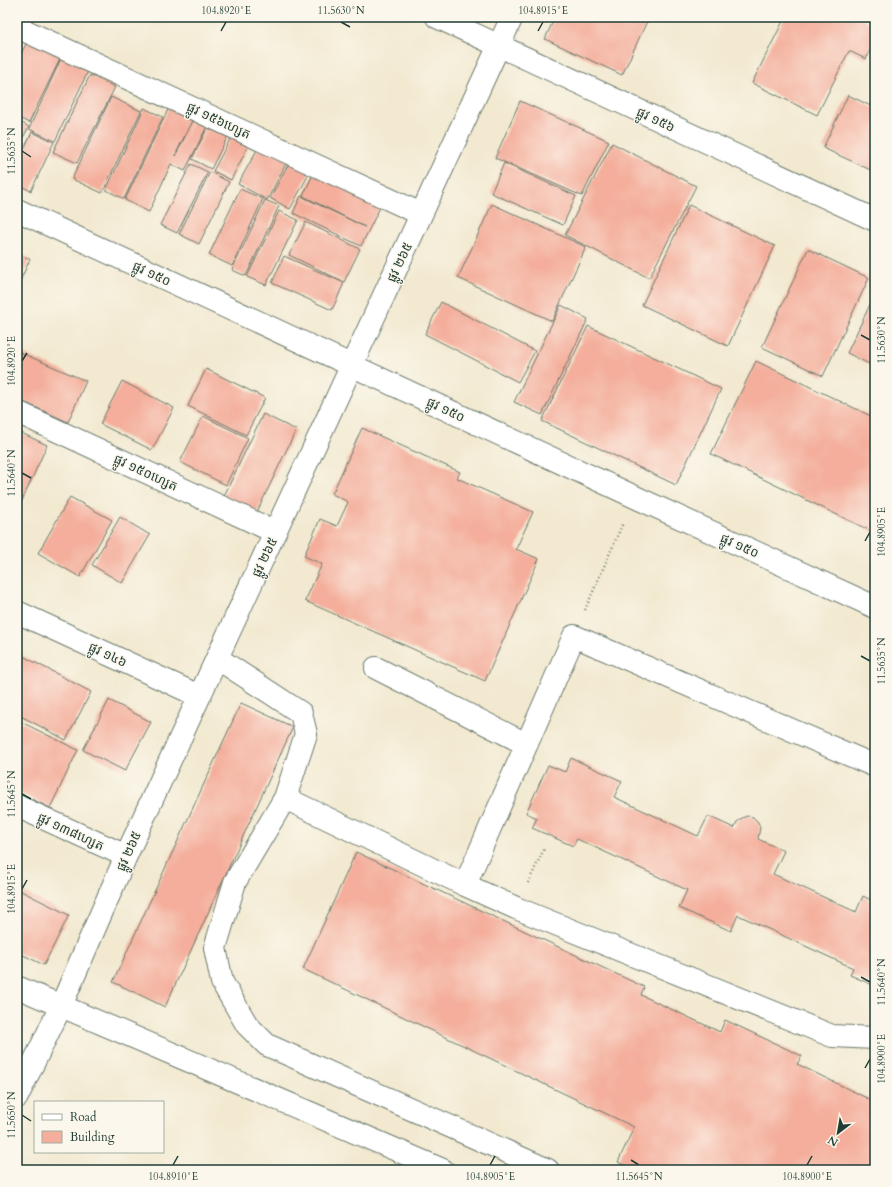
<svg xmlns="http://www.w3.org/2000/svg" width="892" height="1187" font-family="Cardo,'Noto Sans Khmer',serif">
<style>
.building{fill:#f4ae9b}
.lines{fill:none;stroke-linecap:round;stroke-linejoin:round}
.minor-casing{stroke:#69796b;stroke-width:24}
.path{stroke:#69796b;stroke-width:2.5;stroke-dasharray:1 3;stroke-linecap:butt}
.minor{stroke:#fff;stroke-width:22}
.ticks{fill:none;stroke:#1f3d34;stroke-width:1.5}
.labels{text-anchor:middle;stroke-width:3;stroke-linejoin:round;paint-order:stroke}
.street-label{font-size:13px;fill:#1f3d34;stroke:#fbf7ec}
.neatline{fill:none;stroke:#1f3d34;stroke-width:1.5}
.ticks-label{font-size:10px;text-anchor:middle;fill:#1f3d34}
</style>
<rect width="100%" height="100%" fill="#fbf7ec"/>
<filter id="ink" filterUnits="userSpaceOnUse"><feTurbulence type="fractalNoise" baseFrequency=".025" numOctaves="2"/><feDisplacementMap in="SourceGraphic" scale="8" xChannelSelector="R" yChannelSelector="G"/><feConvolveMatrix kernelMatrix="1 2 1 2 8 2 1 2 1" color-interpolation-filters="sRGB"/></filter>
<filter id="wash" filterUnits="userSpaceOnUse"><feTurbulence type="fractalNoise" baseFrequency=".012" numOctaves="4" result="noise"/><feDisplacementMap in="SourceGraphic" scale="16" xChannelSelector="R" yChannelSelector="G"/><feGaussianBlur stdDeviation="0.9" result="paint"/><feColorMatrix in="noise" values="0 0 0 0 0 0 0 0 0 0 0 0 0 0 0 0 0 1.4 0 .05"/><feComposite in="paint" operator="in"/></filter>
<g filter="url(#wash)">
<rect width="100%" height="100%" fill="#f2e9d0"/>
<g id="blocks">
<!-- building -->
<path class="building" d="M 555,17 L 649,17 L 622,75 L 545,39 Z
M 785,17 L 859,17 L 875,25 L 875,40 L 866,59 L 849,51 L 817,115 L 752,83 Z
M 31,34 L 64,51 L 29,123 L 17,117 L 17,62 Z
M 64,52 L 91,65 L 55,141 L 29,129 Z
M 90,75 L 115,87 L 77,163 L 53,152 Z
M 848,95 L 875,108 L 875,172 L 823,148 Z
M 111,97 L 141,111 L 102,193 L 72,179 Z
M 172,101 L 196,112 L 175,156 L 197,113 L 210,120 L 185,171 L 171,164 L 149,212 L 125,200 Z
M 520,101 L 609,141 L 582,196 L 495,158 Z
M 144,108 L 163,117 L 124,199 L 106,190 Z
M 17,120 L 29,127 L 17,148 Z
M 211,120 L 231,130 L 211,169 L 192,159 Z
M 235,130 L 252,139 L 231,180 L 213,171 Z
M 32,132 L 54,142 L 31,191 L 17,184 L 17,164 Z
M 612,143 L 696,186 L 649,278 L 565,235 Z
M 258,148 L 289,158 L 267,200 L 238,184 Z
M 290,161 L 310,172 L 290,209 L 270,198 Z
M 504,163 L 576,196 L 563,225 L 491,193 Z
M 191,164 L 208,172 L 177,233 L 160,225 Z
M 315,170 L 382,203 L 361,246 L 293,213 L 301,196 L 365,227 L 303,196 Z
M 210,172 L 229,182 L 199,244 L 179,234 Z
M 240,189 L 263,199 L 232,266 L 209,255 Z
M 265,200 L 279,206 L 246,276 L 232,270 Z
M 492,204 L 586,247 L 552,321 L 458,278 Z
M 689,205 L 775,246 L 728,346 L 642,305 Z
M 279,211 L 298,220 L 266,285 L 247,277 Z
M 306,222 L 360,249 L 344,282 L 289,255 Z
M 808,249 L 869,278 L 823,376 L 762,347 Z
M 17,253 L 30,259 L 17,288 Z
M 284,256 L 344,283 L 332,310 L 272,283 Z
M 875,294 L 875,367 L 847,353 Z
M 441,302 L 535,351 L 518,382 L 425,334 Z
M 561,305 L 588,319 L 542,415 L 514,402 Z
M 588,326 L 721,389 L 676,485 L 542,421 Z
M 17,351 L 86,381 L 68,422 L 17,399 Z
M 756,361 L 875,418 L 875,533 L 711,454 Z
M 206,369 L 265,398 L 246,435 L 188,406 Z
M 122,381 L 174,408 L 152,450 L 100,424 Z
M 263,414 L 296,430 L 257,512 L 224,496 Z
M 203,416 L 248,438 L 226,485 L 180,462 Z
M 362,428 L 460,472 L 457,478 L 533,512 L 516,549 L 539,559 L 485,681 L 305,601 L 322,564 L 304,556 L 320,519 L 337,526 L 348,502 L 332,494 Z
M 17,431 L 47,445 L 17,512 Z
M 70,497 L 112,520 L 80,577 L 38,553 Z
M 120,517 L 150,535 L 122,583 L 92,565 Z
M 21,655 L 91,692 L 66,740 L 17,714 L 17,663 Z
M 109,700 L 151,722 L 125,771 L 83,750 Z
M 241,703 L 293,727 L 165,1007 L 113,982 Z
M 17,720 L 78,750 L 50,808 L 17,792 Z
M 571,758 L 622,781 L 614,797 L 698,836 L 708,816 L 734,828 L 737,822 L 742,818 L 747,816 L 753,817 L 758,822 L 760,827 L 758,839 L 784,851 L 773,874 L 856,912 L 863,896 L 875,902 L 875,986 L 850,975 L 853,968 L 738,915 L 731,931 L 679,908 L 687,890 L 577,839 L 573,846 L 532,828 L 537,818 L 526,813 L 548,765 L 565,772 Z
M 356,852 L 644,987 L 641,995 L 720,1032 L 725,1020 L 802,1056 L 797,1064 L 875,1102 L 875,1170 L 635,1170 L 618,1162 L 634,1127 L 303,969 Z
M 17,889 L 69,915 L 44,965 L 17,952 Z"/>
</g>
</g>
<g filter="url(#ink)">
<use href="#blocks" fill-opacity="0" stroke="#69796b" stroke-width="1"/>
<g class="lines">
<defs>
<path id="minor" d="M 437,17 L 875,220
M 17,27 L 421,214
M 17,210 L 635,497 L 875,607
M 17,412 L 275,532
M 17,612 L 199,696
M 217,658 L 301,713 L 306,734 L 285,798 L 235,882 L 215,948 L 222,982 L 247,1025 L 267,1045 L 548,1170
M 376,668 L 526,744
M 285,798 L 465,885 L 516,908 L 832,1036 L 875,1038
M 17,806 L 126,856
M 465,885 L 574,636 L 875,766
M 17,987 L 443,1170
M 17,1097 L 61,1006 L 126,856 L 512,17"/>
</defs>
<!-- minor casing -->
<use href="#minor" class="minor-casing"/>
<!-- path -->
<path class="path" d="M 585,610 L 623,523
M 528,883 L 544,849"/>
<!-- minor -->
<use href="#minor" class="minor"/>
</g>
</g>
<!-- ticks -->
<path class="ticks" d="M 341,22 L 350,27M 221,31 L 226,22M 538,31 L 543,22M 22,151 L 31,157M 861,335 L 870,340M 22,361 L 27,353M 22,473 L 31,478M 865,541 L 870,532M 861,656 L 870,661M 22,794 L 31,799M 22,889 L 27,880M 861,977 L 870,982M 865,1068 L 870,1059M 22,1115 L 31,1121M 631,1160 L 639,1165M 173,1165 L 178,1156M 490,1165 L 495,1156M 807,1165 L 812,1156"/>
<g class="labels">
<!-- street labels -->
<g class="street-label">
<text transform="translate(656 119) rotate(25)" y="5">ផ្លូវ ១៥៦</text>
<text transform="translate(219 120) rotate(25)" y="5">ផ្លូវ ១៥៦ហ្សេត</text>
<text transform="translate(399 262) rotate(-65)" y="5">ផ្លូវ ២៦៥</text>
<text transform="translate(152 273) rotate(25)" y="5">ផ្លូវ ១៥០</text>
<text transform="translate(446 409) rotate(25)" y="5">ផ្លូវ ១៥០</text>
<text transform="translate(146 472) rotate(25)" y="5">ផ្លូវ ១៥០ហ្សេត</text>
<text transform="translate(740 545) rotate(24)" y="5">ផ្លូវ ១៥០</text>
<text transform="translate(264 557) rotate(-65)" y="5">ផ្លូវ ២៦៥</text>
<text transform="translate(108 654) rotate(25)" y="5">ផ្លូវ ១៤៦</text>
<text transform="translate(71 831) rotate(25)" y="5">ផ្លូវ ១៣៨ហ្សេត</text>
<text transform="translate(128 851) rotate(-66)" y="5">ផ្លូវ ២៦៥</text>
</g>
</g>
<!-- margin -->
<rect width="892" height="1187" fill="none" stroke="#fbf7ec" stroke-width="44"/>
<!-- legend -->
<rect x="34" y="1101" width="130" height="52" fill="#fbf7ec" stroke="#a3ada2"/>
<rect x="42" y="1114" width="20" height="6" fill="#ffffff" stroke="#a3ada2"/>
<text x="70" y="1121" font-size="12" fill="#1f3d34">Road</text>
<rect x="42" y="1131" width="20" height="12" fill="#f4ae9b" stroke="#a3ada2"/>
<text x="70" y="1141" font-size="12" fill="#1f3d34">Building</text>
<!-- north arrow -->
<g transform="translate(838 1133) rotate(211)" stroke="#fbf7ec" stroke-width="3" paint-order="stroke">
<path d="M0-3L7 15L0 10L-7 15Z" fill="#1f3d34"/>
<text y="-6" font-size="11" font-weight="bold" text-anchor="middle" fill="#1f3d34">N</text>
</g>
<rect x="22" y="22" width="848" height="1143" class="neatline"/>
<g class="ticks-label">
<text x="226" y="14">104.8920°E</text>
<text x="341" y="14">11.5630°N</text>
<text x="543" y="14">104.8915°E</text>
<text transform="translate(11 151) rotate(-90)" y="4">11.5635°N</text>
<text transform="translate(881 340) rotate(-90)" y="4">11.5630°N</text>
<text transform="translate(11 361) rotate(-90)" y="4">104.8920°E</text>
<text transform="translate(11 473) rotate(-90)" y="4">11.5640°N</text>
<text transform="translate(881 532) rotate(-90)" y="4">104.8905°E</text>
<text transform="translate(881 661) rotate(-90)" y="4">11.5635°N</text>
<text transform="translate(11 794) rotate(-90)" y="4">11.5645°N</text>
<text transform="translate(11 889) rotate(-90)" y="4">104.8915°E</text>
<text transform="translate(881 982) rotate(-90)" y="4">11.5640°N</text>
<text transform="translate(881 1059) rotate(-90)" y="4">104.8900°E</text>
<text transform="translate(11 1115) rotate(-90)" y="4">11.5650°N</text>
<text x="173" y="1180">104.8910°E</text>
<text x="490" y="1180">104.8905°E</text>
<text x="639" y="1180">11.5645°N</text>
<text x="807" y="1180">104.8900°E</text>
</g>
</svg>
